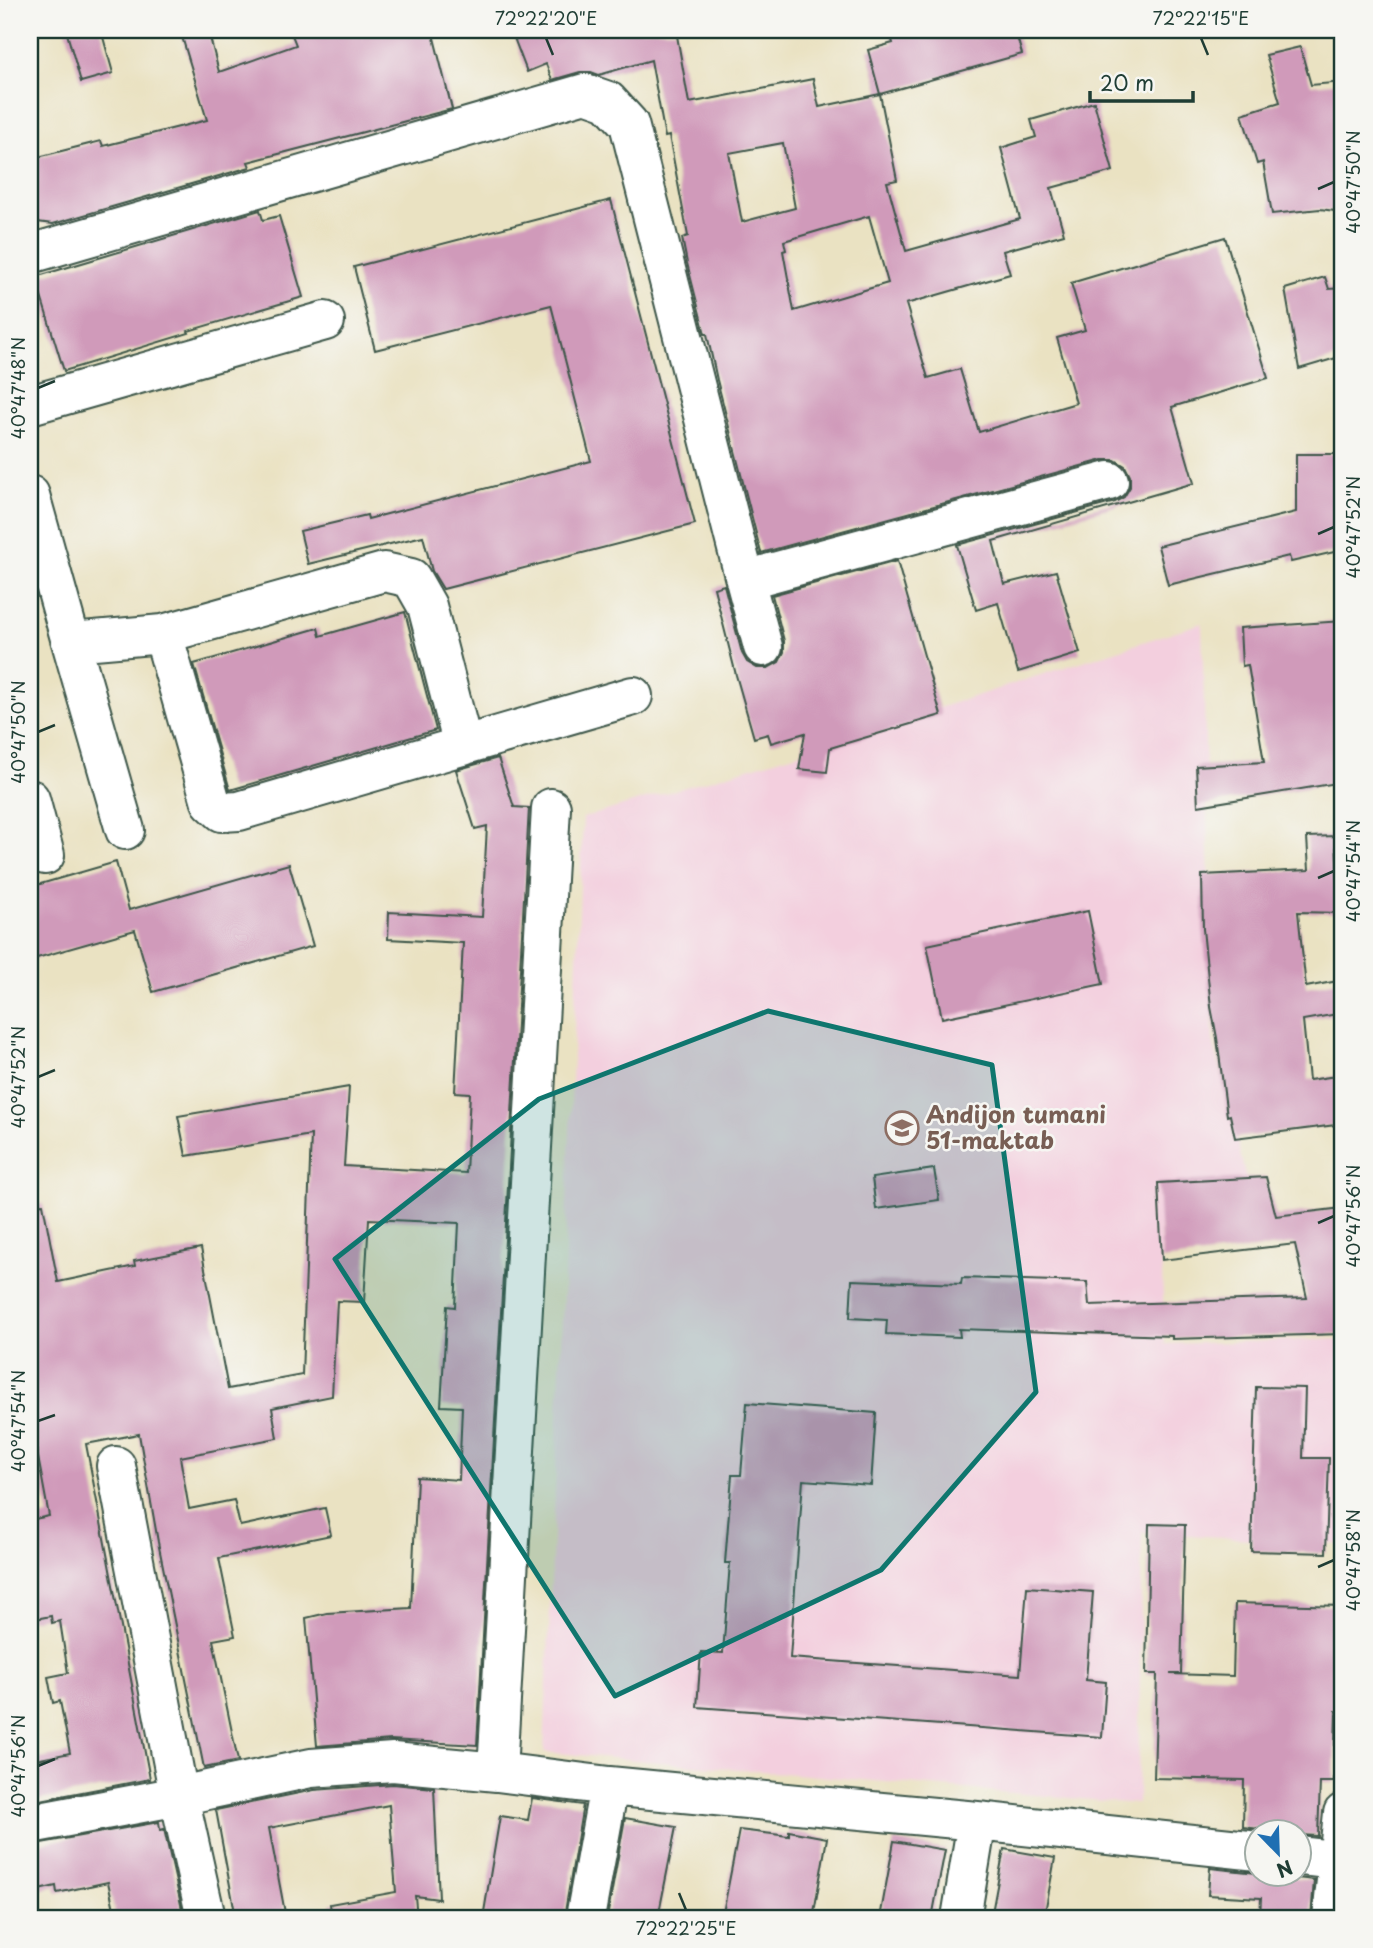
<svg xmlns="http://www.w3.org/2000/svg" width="1373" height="1948" font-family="'Playpen Sans',sans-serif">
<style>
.built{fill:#f3cfde}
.building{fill:#d09aba;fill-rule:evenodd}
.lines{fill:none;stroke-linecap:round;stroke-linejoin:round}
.minor-casing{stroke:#3d5649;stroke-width:42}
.minor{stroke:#fff;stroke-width:38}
.marked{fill:#0f766e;fill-opacity:0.2;stroke:#0f766e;stroke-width:5;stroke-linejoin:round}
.ticks{fill:none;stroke:#1f3d34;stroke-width:2.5}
.labels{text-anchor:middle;stroke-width:5;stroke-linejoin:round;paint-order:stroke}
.education-label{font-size:23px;font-weight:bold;fill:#785e54;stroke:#f6f6f2;text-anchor:start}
.neatline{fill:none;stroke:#1f3d34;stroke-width:2.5}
.ticks-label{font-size:18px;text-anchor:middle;fill:#1f3d34}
</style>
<rect width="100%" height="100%" fill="#f6f6f2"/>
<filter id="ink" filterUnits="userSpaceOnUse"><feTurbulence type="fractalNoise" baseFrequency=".0143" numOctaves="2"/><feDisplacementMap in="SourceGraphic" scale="14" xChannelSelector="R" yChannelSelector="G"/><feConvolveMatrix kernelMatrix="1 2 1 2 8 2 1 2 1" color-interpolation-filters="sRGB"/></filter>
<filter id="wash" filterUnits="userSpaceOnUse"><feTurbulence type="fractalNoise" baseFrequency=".00686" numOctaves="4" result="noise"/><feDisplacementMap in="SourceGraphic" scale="28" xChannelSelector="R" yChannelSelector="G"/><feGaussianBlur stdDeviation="1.57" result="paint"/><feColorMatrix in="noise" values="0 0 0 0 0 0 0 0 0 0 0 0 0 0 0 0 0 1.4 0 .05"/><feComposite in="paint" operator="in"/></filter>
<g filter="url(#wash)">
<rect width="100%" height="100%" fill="#eae2c2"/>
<!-- built -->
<path class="built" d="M 1202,623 L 1213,1040 L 1255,1216 L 1160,1224 L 1165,1344 L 1343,1339 L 1343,1545 L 1142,1532 L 1138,1804 L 544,1752 L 583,818 L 808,750 Z"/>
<g id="blocks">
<!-- building -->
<path class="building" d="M 66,30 L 101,30 L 113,73 L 81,82 Z
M 180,30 L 208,30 L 219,72 L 296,45 L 290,30 L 432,30 L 452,109 L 248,162 L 250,167 L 53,224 L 30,221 L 30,159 L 101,141 L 103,146 L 207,120 Z
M 511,30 L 676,30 L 689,103 L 813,79 L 819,107 L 880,94 L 897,180 L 887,182 L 906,251 L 1020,219 L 1001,148 L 1036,137 L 1031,120 L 1094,102 L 1113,171 L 1051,188 L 1064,234 L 1003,251 L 1010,274 L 906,304 L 928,378 L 960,369 L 979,432 L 1076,403 L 1057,338 L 1085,330 L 1071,283 L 1225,237 L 1268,378 L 1172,407 L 1194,483 L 993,541 L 1004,584 L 1056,571 L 1080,653 L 1018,672 L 998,603 L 976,610 L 957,545 L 1115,502 L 1124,497 L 1130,487 L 1130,476 L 1125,466 L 1115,460 L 1103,460 L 761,553 L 717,380 L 707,334 L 705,334 L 687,263 L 682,238 L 688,236 L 669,136 L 665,137 L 651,60 L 599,75 L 591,72 L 580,72 L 552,80 L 546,64 L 527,72 ZM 783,143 L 795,208 L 742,222 L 729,153 ZM 869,216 L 888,283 L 794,311 L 783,251 L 786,250 L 784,241 Z
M 889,30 L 1015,30 L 1022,54 L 880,94 L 868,50 L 893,43 Z
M 1300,47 L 1311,85 L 1343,82 L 1343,212 L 1320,209 L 1272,214 L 1263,162 L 1257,164 L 1242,114 L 1280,102 L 1266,55 Z
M 611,200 L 695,524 L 443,589 L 432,571 L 423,536 L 308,564 L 300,531 L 367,515 L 368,519 L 591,461 L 551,305 L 375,350 L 354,267 Z
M 260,210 L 263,220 L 279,216 L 303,297 L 188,331 L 189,333 L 64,371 L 35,277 Z
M 1325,277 L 1329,289 L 1343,288 L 1343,356 L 1299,369 L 1285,289 Z
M 1296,454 L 1336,454 L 1337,507 L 1343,506 L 1343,550 L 1291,562 L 1289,556 L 1168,585 L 1158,546 L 1296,512 Z
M 897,561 L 941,715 L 830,748 L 827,772 L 799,769 L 805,733 L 771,743 L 768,734 L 754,738 L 736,675 L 714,588 L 724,585 L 742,653 L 747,662 L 757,668 L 768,668 L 779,662 L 784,652 L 784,641 L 772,595 Z
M 405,612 L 436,730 L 230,790 L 194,664 L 318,628 L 320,636 Z
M 1343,621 L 1343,782 L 1198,806 L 1196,766 L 1264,762 L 1248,665 L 1242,666 L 1240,628 Z
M 498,758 L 514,807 L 529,808 L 477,1745 L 391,1740 L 317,1746 L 306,1618 L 327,1613 L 411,1608 L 417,1477 L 459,1480 L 462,1407 L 441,1406 L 447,1306 L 455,1307 L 459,1223 L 369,1219 L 364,1302 L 337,1301 L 332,1396 L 272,1408 L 277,1438 L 180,1457 L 189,1509 L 234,1500 L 240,1526 L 325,1508 L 331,1535 L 219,1558 L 235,1636 L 213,1640 L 238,1761 L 204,1768 L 158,1542 L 139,1434 L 86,1444 L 150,1779 L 30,1802 L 30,1761 L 70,1753 L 60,1701 L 53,1703 L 48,1677 L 68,1673 L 60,1621 L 52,1623 L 51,1616 L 30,1620 L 30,1520 L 49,1516 L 30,1414 L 30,1205 L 43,1204 L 58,1282 L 135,1266 L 134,1261 L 201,1248 L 228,1389 L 302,1375 L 311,1135 L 186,1156 L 178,1116 L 349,1087 L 344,1166 L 466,1173 L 470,1093 L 455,1092 L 463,943 L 388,939 L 389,912 L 482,917 L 487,826 L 475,829 L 456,770 Z
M 1336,836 L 1338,884 L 1343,884 L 1343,913 L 1298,912 L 1306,987 L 1343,980 L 1343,1013 L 1303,1020 L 1309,1080 L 1343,1075 L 1343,1124 L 1235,1138 L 1230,1115 L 1227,1116 L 1217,1038 L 1211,1007 L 1203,929 L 1202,875 L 1309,870 L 1307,837 Z
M 116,862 L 129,910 L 289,864 L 313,946 L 153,992 L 135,930 L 30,960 L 30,887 Z
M 1088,911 L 1103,984 L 942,1018 L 927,945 Z
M 934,1169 L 939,1200 L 876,1209 L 872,1178 Z
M 1266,1177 L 1276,1216 L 1343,1208 L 1343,1334 L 1172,1339 L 1172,1336 L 959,1329 L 960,1337 L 886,1334 L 887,1320 L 850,1318 L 852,1280 L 961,1284 L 962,1278 L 1087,1282 L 1089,1305 L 1307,1298 L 1295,1244 L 1162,1260 L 1158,1183 Z
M 1256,1387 L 1305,1388 L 1303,1458 L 1329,1458 L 1326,1553 L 1251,1551 Z
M 747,1403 L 876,1413 L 871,1485 L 803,1480 L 790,1658 L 1020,1675 L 1027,1587 L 1093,1592 L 1086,1680 L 1106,1682 L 1102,1737 L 697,1707 L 701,1652 L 723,1653 L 730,1563 L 725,1563 L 732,1475 L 741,1475 Z
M 1149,1524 L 1185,1525 L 1181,1674 L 1170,1674 L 1233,1676 L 1235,1603 L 1343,1606 L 1340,1712 L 1336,1711 L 1334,1782 L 1320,1782 L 1318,1836 L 1299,1835 L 1299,1832 L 1269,1832 L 1260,1829 L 1243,1827 L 1244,1780 L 1154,1778 L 1157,1674 L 1146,1674 Z
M 393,1784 L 434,1788 L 439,1899 L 415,1896 L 417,1918 L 332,1918 L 330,1904 L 396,1892 L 389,1805 L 269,1828 L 286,1918 L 236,1918 L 216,1810 L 314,1790 Z
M 532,1798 L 583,1805 L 564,1918 L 483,1918 L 500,1816 L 528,1820 Z
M 625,1818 L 676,1827 L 658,1918 L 607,1918 Z
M 159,1822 L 160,1830 L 164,1829 L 184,1918 L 116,1918 L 108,1882 L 57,1893 L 56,1886 L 30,1892 L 30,1845 Z
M 739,1830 L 789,1836 L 789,1831 L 827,1838 L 813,1918 L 722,1918 Z
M 894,1841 L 945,1850 L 932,1918 L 880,1918 Z
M 1004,1849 L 1055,1858 L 1044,1918 L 991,1918 Z
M 1210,1868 L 1257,1873 L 1257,1874 L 1289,1874 L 1297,1878 L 1314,1880 L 1311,1918 L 1260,1918 L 1261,1898 L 1208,1895 Z"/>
</g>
</g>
<g filter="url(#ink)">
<use href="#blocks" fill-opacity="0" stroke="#3d5649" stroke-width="2"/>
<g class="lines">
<defs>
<path id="minor" d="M 30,254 L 585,93 L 608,101 L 629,124 L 745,580 L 1109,481
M 30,405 L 325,321
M 30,495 L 71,642 L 163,634 L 384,572 L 411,578 L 427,606 L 463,746
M 745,580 L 763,647
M 163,634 L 211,802 L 222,812 L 239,811 L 633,696
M 71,642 L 125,830
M 30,799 L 45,855
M 116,1466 L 179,1796 L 206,1918
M 497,1772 L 551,808
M 30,1824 L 179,1796 L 311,1768 L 393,1762 L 497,1772 L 609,1786
M 1300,1856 L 1343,1861
M 585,1918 L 609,1786 L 977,1821 L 1258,1851
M 961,1918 L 977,1821
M 1332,1918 L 1343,1813"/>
</defs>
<!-- minor casing -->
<use href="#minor" class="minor-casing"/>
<!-- minor -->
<use href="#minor" class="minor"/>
</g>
</g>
<!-- marked area -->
<path class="marked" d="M 768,1011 L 992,1065 L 1036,1392 L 881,1570 L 615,1696 L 335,1259 L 539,1099 Z"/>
<!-- ticks -->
<path class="ticks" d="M 546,38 L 553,55M 1201,38 L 1208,55M 1318,189 L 1334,182M 38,388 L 55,381M 1318,534 L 1334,527M 38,732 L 55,725M 1318,878 L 1334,871M 38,1077 L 55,1070M 1318,1223 L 1334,1216M 38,1421 L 55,1415M 1318,1567 L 1334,1560M 38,1766 L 55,1759M 679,1893 L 686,1910"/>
<!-- icons -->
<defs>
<symbol id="school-ring" viewBox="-11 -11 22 22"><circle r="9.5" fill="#f6f6f2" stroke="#8d6e63" stroke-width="1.5"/><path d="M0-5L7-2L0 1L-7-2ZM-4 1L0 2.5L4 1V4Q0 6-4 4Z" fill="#8d6e63"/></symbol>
</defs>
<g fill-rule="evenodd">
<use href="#school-ring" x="883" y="1109" width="38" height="38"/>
</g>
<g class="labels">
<!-- education labels -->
<g class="education-label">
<text x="926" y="1123">Andijon tumani<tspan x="926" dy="26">51-maktab</tspan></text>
</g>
</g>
<!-- margin -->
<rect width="1373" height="1948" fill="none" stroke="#f6f6f2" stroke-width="77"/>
<!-- north arrow -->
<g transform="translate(1278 1853) rotate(157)"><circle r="33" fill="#f6f6f2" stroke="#a0aca6" stroke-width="2"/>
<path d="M0-5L12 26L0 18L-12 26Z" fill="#1f6fb2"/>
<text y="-10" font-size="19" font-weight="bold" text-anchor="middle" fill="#1f3d34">N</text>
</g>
<!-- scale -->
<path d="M1090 91v10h103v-10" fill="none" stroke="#1f3d34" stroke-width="3.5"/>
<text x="1100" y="91" font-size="21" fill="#1f3d34" stroke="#f6f6f2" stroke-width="5" paint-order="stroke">20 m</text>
<rect x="38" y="38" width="1296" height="1872" class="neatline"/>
<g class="ticks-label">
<text x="546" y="25">72°22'20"E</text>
<text x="1201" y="25">72°22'15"E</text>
<text transform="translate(1354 182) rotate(-90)" y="6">40°47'50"N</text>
<text transform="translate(19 388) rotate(-90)" y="6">40°47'48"N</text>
<text transform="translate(1354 527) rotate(-90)" y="6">40°47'52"N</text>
<text transform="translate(19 732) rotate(-90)" y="6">40°47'50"N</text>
<text transform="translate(1354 871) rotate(-90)" y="6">40°47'54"N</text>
<text transform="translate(19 1077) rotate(-90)" y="6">40°47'52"N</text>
<text transform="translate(1354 1216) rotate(-90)" y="6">40°47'56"N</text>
<text transform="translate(19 1421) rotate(-90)" y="6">40°47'54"N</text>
<text transform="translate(1354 1560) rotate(-90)" y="6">40°47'58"N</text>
<text transform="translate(19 1766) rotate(-90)" y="6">40°47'56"N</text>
<text x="686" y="1935">72°22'25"E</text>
</g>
</svg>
